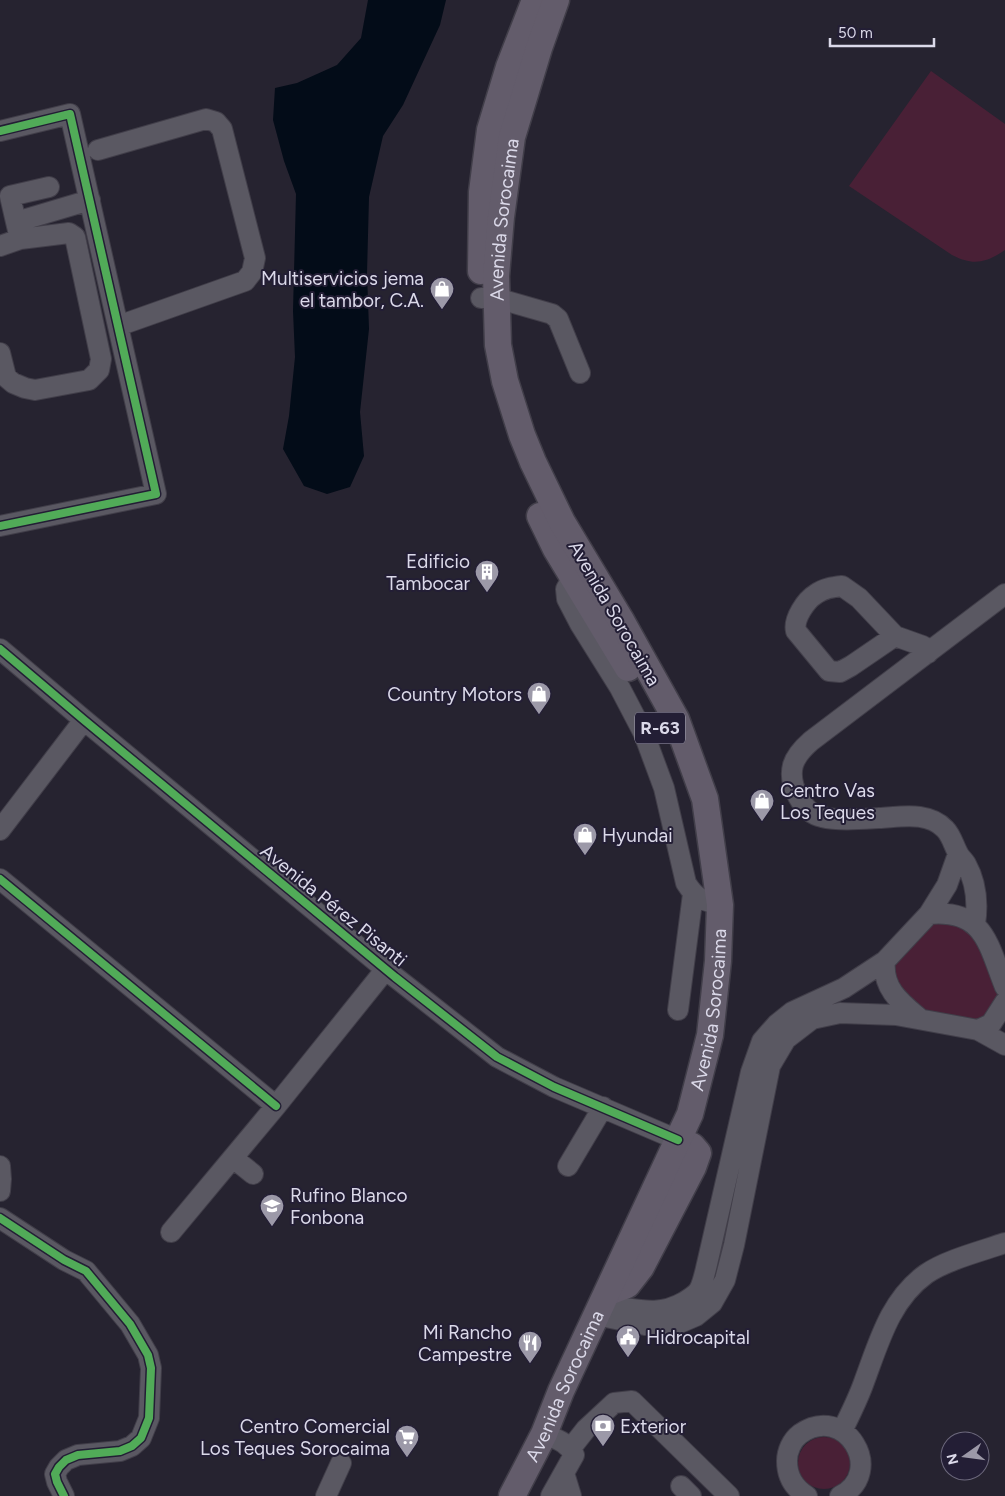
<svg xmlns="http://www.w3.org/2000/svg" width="1005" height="1496" font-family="Figtree,sans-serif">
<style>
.green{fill:#492036}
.water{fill:#030c18}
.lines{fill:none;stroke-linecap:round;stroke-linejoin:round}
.minor-casing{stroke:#413e49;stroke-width:22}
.major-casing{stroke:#413e49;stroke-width:29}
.minor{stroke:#5a5862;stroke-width:20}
.major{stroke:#635c6b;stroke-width:26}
.cycleway-casing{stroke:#231e35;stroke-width:11}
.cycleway{stroke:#51ab58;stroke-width:8}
.labels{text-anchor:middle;stroke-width:4;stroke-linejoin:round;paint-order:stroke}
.shield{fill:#231e35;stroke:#a4a1b3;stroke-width:1}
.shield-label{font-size:18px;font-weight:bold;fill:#dbd9e9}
.street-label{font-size:19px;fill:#dbd9e9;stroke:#231e35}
.poi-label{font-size:19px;fill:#dbd9e9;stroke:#231e35;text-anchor:end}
</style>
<rect width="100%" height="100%" fill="#262330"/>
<!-- green -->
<path class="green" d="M 931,71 L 1005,124 L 1005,250 C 986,263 973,266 952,255 L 849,186 Z
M 937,919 L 971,924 L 997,991 C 999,1007 989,1012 979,1022 C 960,1018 915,1014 905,997 C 899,989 896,977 892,968 Z
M798 1463a26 26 0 1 1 52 0a26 26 0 1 1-52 0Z"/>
<!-- water -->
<path class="water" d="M 368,0 L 446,0 L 440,25 L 403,105 L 383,136 L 369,197 L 367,273 L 369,329 L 360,412 L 364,456 L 350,487 L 327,494 L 304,486 L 283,449 L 289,416 L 295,357 L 293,311 L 296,194 L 284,161 L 273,120 L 275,88 L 297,83 L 337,65 L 361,38 Z"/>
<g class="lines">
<defs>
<path id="minor" d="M 0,131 L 70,114 L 156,494 L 0,526
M 98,150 L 206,119 L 216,122 L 222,129 L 255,258 L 252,272 L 245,281 L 118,326
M 16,222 L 10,196 L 49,187
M 20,239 L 16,222 L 90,200
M 0,246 L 20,239 L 69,233 L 75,237 L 101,359 L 99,370 L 89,380 L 35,390 L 25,388 L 13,383 L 6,377 L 0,353
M 481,298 L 496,298 L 552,314 L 558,319 L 580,373
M 573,577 L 566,589 L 567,599 L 580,624 L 620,688 L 644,734 L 664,788 L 686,883 C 696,899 702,900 720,905
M 895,636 L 851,666 L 840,672 L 829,671 L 796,631 C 793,619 806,600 816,594 C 824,588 833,587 842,586 L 859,598 L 895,636 L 923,646 L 928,653
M 0,649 L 84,720 L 395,977 L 497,1057 L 554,1087 L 678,1140
M 0,830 L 84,720
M 0,879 L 276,1106
M 929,914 C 985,909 988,945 1005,987
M 975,924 C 978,904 976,882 966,864 C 964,861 961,858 959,855 C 954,847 952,836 945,829 C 928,811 901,817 879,818 C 862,819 838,821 822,817 C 802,813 788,784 793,765 C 796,755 803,748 811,741 L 1005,594
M 678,1010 L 693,894
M 919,1018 C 900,1002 882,988 885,961 L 929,914 L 947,885 L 958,854
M 978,1030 L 991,1024 L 1005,1002
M 233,1158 L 253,1174
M 0,1166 L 1,1179 L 0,1191
M 568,1166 L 603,1107
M 0,1218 L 64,1260 L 86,1271 L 130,1324 L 148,1355 L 151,1368 L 149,1418 L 141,1438 L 132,1446 L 120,1451 L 78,1455 L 66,1460 L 59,1467 L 55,1474 L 57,1482 L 64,1496
M 171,1232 L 276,1106 L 386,969
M 609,1306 C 637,1309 658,1317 684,1302 C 689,1299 696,1295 699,1290 C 703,1283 705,1272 707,1264 L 751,1072 L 762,1041 L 777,1024 L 792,1012 L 844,988 L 885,961
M 596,1315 L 645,1325 L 675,1325 L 696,1316 L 712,1303 L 725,1280 L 734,1245 L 770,1066 L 786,1039 L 812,1019 L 840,1013 L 896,1015 L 978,1030 L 1005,1045
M 842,1431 C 850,1415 858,1399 864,1382 C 879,1342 890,1300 926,1274 C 946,1260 982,1251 1005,1243
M 544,1434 C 556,1439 568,1442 574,1455 L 551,1496
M 571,1448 L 586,1429 L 614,1403 L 632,1401 L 729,1496
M 564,1473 L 571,1496
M 681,1486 L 691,1496
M 326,1496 L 341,1463
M 807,1496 C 794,1488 787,1477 787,1461 C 787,1451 792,1440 800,1434 C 845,1402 887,1472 840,1496"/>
<g id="major">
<path d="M 481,271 L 482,192 L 490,130 L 509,67 L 535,0"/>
<path d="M 540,516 L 556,549 L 628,668"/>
<path d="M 611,1291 L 627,1285 L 641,1267 L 693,1167 L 698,1153 L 692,1146 L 678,1140"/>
<path id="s1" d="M 512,1496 L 544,1434 L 561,1391 L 690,1114 L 710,1035 L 718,961 L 720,905 L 705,799 L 676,719 L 622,622 L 562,522 L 533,462 L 522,435 L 505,381 L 498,345 L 496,276 L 501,217 L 512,137 L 539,48 L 556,0"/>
</g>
</defs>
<!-- minor casing -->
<use href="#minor" class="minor-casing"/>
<!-- major casing -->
<use href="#major" class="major-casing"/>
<!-- minor -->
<use href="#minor" class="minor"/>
<!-- major -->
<use href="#major" class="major"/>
<defs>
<path id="cycleway" d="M 0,131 L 70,114 L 156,494 L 0,526
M 0,649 L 84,720 L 395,977 L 497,1057 L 554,1087 L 678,1140
M 0,879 L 276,1106
M 0,1218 L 64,1260 L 86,1271 L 130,1324 L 148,1355 L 151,1368 L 149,1418 L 141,1438 L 132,1446 L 120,1451 L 78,1455 L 66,1460 L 59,1467 L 55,1474 L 57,1482 L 64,1496"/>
</defs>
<!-- cycleway casing -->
<use href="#cycleway" class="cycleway-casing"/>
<!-- cycleway -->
<use href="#cycleway" class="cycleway"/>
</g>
<!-- icons -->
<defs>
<symbol id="shop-pin" viewBox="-11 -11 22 30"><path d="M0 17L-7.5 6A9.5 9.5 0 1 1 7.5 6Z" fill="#9c99a8" stroke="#231e35"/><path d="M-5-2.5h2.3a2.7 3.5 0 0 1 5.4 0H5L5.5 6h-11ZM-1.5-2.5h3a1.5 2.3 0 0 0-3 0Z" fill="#fff"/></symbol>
<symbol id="building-pin" viewBox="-11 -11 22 30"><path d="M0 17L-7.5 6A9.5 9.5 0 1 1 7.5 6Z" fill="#9c99a8" stroke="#231e35"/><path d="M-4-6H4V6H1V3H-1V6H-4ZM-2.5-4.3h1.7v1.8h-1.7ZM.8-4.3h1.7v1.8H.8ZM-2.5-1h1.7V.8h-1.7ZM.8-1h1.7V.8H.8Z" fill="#fff"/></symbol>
<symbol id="university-pin" viewBox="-11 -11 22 30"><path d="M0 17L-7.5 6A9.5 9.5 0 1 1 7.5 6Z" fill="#9c99a8" stroke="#231e35"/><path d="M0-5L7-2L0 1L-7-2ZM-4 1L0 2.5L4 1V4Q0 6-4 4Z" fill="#fff"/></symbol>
<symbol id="civic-pin" viewBox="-11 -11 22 30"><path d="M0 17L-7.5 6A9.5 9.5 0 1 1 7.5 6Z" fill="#9c99a8" stroke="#231e35"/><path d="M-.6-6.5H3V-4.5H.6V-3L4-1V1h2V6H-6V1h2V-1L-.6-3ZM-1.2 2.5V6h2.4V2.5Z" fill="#fff"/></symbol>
<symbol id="restaurant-pin" viewBox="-11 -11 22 30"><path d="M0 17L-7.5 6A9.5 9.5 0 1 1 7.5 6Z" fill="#9c99a8" stroke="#231e35"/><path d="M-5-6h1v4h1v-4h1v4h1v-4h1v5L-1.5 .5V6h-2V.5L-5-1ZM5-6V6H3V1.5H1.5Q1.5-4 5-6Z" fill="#fff"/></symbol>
<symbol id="bank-pin" viewBox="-11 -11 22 30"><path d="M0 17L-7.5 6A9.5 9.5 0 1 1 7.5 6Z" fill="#9c99a8" stroke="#231e35"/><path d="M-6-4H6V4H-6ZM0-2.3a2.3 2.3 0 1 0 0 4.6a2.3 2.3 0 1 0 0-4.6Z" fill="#fff"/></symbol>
<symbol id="supermarket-pin" viewBox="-11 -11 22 30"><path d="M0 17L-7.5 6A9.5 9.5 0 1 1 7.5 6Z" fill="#9c99a8" stroke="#231e35"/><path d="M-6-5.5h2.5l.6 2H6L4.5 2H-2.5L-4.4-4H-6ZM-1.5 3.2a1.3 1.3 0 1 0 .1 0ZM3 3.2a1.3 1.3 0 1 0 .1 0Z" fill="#fff"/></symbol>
</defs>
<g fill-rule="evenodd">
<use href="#shop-pin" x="428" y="275" width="28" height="38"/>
<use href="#building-pin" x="473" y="558" width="28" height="38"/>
<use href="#shop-pin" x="525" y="680" width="28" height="38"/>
<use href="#shop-pin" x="748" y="787" width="28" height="38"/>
<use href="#shop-pin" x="571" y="821" width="28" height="38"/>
<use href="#university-pin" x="258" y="1192" width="28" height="38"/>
<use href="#civic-pin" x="614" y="1323" width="28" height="38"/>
<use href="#restaurant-pin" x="516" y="1329" width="28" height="38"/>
<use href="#bank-pin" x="589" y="1412" width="28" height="38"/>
<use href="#supermarket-pin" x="393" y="1423" width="28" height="38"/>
</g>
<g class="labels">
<!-- shield labels -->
<rect class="shield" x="635" y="712.5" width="50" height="31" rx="4"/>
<g class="shield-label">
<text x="660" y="734">R-63</text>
</g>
<!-- street labels -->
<g class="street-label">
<text dy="7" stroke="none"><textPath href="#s1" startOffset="1368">Avenida Sorocaima</textPath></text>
<text transform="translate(615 613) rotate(60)" y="7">Avenida Sorocaima</text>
<text transform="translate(334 905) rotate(39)" y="7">Avenida Pérez Pisanti</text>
<text dy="7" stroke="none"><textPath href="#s1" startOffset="528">Avenida Sorocaima</textPath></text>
<text dy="7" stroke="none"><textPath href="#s1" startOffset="122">Avenida Sorocaima</textPath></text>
</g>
<!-- poi labels -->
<g class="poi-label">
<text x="424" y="285">Multiservicios jema<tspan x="424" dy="22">el tambor, C.A.</tspan></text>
<text x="470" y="568">Edificio<tspan x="470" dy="22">Tambocar</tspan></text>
<text x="522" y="701">Country Motors</text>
<text x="780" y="797" text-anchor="start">Centro Vas<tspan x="780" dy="22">Los Teques</tspan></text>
<text x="602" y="842" text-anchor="start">Hyundai</text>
<text x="290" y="1202" text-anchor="start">Rufino Blanco<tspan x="290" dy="22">Fonbona</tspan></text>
<text x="512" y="1339">Mi Rancho<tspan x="512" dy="22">Campestre</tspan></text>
<text x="646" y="1344" text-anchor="start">Hidrocapital</text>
<text x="390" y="1433">Centro Comercial<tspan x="390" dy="22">Los Teques Sorocaima</tspan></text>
<text x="620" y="1433" text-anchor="start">Exterior</text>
</g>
</g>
<!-- north arrow -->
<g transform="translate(965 1456) rotate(256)"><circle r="24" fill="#231e35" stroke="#6d697d"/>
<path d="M0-4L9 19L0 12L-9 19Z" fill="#9c99a8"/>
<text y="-8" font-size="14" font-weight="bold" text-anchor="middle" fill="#dbd9e9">N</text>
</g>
<!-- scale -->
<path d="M830 38v8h104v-8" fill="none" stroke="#dbd9e9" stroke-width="2.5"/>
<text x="838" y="38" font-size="15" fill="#dbd9e9" stroke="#231e35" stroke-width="4" paint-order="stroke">50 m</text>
</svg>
